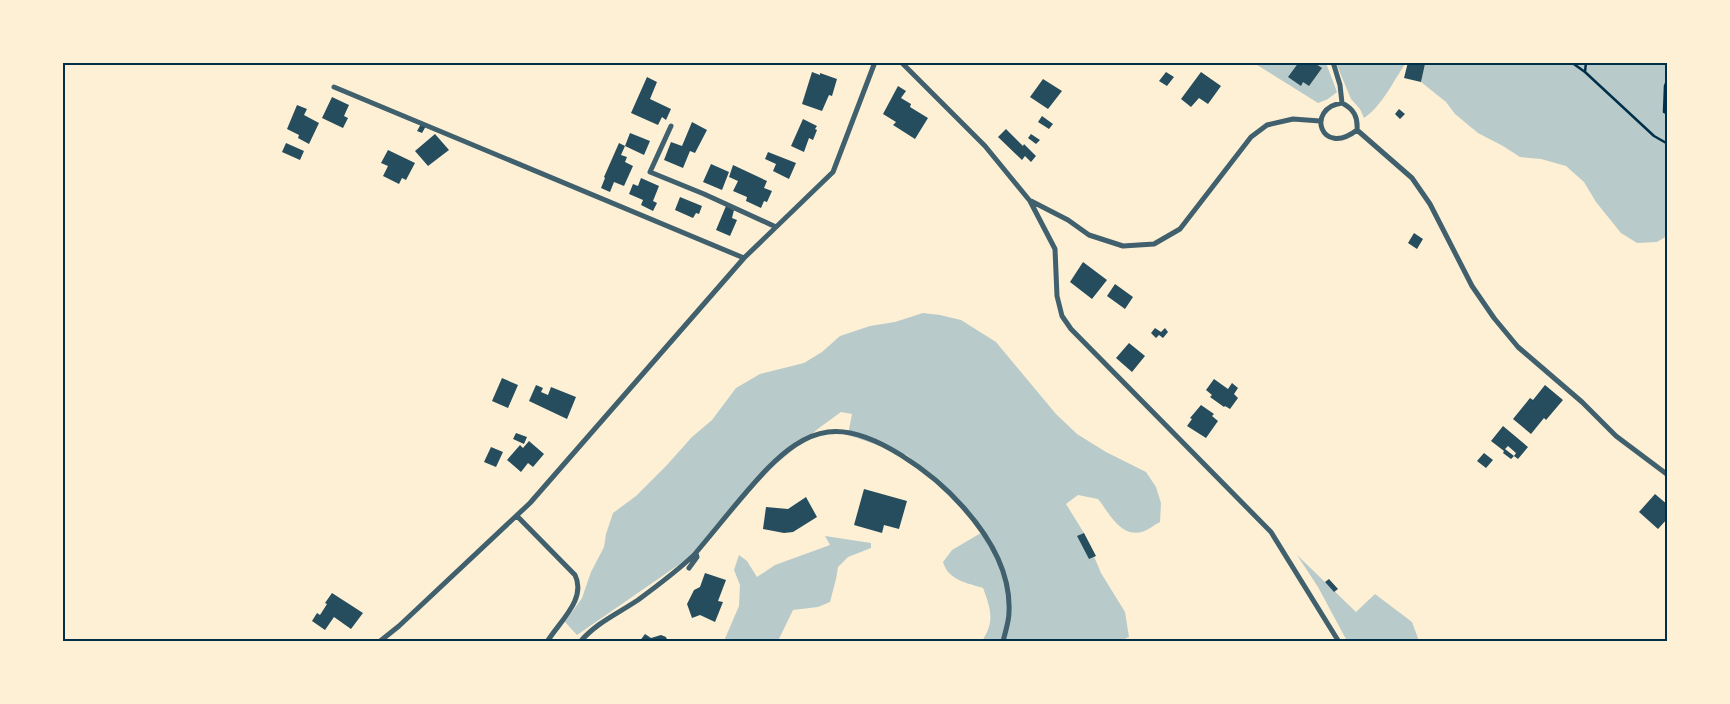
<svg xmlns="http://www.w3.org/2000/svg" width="1730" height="704" font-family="'Space Grotesk',sans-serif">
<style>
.green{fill:#b9caca}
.building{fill:#264d5e}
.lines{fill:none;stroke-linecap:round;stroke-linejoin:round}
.path{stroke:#003049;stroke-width:2.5}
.minor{stroke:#3f606c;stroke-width:5}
.neatline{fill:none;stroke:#003049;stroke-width:2}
</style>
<rect width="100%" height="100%" fill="#fdf0d5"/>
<!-- green -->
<path class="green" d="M 1254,63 L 1326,63 L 1337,92 L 1328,99 L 1318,103 Z
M 1336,63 L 1406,63 C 1393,81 1383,105 1364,118 L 1360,109 L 1351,99 Z
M 1419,63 L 1667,63 L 1667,236 L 1657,242 L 1637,243 L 1621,233 L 1596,202 L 1584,182 L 1566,166 L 1541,159 L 1520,157 L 1503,146 L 1478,133 L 1455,114 L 1446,102 L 1421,82 L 1425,64 Z
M 923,313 L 940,315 L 961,320 L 996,342 L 1056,414 L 1077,434 L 1106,452 L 1146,472 L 1156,487 L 1161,503 L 1160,522 C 1154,525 1148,530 1142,532 C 1120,537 1110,514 1098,499 L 1078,495 L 1066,504 L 1084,533 L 1101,573 L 1125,612 L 1129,637 L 1118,642 L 982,641 C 995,622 991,609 983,588 C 967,583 948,580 943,562 L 952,550 L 981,533 L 964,511 L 907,455 L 848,435 L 852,414 L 841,412 L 819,428 L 776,464 L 735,506 L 687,559 L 577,635 L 565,622 L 582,598 L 591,572 L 604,547 L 606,534 L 613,513 L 636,496 L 666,466 L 692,437 L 712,420 L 736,388 L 760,374 L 804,363 L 822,352 L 840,336 L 870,326 L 895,322 Z
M 825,536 L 871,543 L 871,548 L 848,557 L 838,567 L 836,579 L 830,602 L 818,607 L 793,610 L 778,641 L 724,641 L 739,606 L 740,585 L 734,570 L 739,555 L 747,561 L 757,577 L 775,565 L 830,545 Z
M 1297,555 L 1356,612 L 1375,594 L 1412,622 L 1419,641 L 1347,641 L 1318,587 Z"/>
<!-- building -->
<path class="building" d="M 1299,62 L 1317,62 L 1316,64 L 1322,68 L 1309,86 L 1303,82 L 1301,86 L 1288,77 Z
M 1408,62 L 1425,64 L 1421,82 L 1404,78 Z
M 812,72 L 820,75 L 820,73 L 837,79 L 832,96 L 829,95 L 822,111 L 802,104 Z
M 1166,72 L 1174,77 L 1167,86 L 1159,81 Z
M 1201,72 L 1221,86 L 1208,104 L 1199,98 L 1191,107 L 1181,99 Z
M 647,77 L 657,82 L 650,99 L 671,109 L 666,120 L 662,117 L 658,125 L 631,113 Z
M 1043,79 L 1062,91 L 1048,109 L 1030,97 Z
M 898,86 L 906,91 L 901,98 L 911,104 L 910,107 L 928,118 L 915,139 L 893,125 L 896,122 L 883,114 Z
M 332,97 L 349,105 L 344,116 L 348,118 L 343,128 L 322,118 Z
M 297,105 L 307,109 L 304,115 L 319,123 L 309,144 L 298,138 L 299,135 L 287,129 Z
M 1399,109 L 1405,114 L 1400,119 L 1395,114 Z
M 1042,116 L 1053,124 L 1049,129 L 1038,122 Z
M 803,119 L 817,126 L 815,129 L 817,130 L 813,140 L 809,138 L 804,152 L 791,146 Z
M 692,122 L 707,130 L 695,153 L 690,151 L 683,168 L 664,160 L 671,142 L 682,146 Z
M 421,124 L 426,126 L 422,133 L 417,131 Z
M 1006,129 L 1023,146 L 1024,144 L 1036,156 L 1031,162 L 1025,156 L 1022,160 L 998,137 Z
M 630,133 L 650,141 L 644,155 L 625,146 L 621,155 L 627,157 L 625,162 L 633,166 L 624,186 L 614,182 L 610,192 L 601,188 L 605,178 L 604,177 L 619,143 L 625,146 Z
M 435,134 L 449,150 L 428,166 L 415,151 Z
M 1031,134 L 1040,140 L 1036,144 L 1028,138 Z
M 286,143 L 304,151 L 300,160 L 282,152 Z
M 388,150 L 415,163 L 406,180 L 402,178 L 399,184 L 383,176 L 388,166 L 381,163 Z
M 768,152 L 796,163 L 789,179 L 773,171 L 776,164 L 765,159 Z
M 711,164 L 729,172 L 722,190 L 703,182 Z
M 733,165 L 767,181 L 764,188 L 772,191 L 767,202 L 764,201 L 761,208 L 746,201 L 747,197 L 733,191 L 738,181 L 729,177 Z
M 641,178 L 659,186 L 653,201 L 657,203 L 653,211 L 641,205 L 643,200 L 629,194 L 633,184 L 638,186 Z
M 680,197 L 702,206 L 699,214 L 696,213 L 693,218 L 675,210 Z
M 726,206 L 734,210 L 732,218 L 737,220 L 730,236 L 716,230 Z
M 1414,233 L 1423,239 L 1417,249 L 1408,243 Z
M 1083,262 L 1107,280 L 1092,299 L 1070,282 Z
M 1115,284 L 1133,297 L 1125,309 L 1107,296 Z
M 1155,328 L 1161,332 L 1165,328 L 1168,332 L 1163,338 L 1159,335 L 1156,338 L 1151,333 Z
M 1129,343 L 1145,356 L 1132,372 L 1116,358 Z
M 502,378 L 518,385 L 508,408 L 492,401 Z
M 1214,379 L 1228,389 L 1232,383 L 1238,388 L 1234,394 L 1238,398 L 1230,409 L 1225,406 L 1224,407 L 1210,397 L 1212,395 L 1206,390 Z
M 536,385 L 543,388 L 541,392 L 548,395 L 551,387 L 576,397 L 567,419 L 529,401 Z
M 1545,385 L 1563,400 L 1546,420 L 1544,418 L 1531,434 L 1513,419 L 1530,398 L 1533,400 Z
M 1201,405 L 1214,414 L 1212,416 L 1218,421 L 1206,438 L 1187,426 L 1192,419 L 1190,418 Z
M 1503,426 L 1528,447 L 1518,459 L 1514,456 L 1516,453 L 1508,446 L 1505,449 L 1514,456 L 1511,459 L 1503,453 L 1504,451 L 1491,441 Z
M 516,433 L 527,437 L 524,444 L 513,439 Z
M 529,441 L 544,454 L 533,467 L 528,463 L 521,472 L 507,460 L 520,445 L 523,448 Z
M 491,447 L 503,452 L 496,467 L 484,462 Z
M 1484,453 L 1493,460 L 1486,468 L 1477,461 Z
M 864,489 L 907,501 L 899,529 L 884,525 L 882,533 L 854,525 Z
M 1655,494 L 1668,505 L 1668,518 L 1658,529 L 1639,512 Z
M 806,497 L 817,517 L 793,532 L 784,533 L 763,529 L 766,507 L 788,509 Z
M 1084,533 L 1096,556 L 1089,559 L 1077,536 Z
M 705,573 L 726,580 L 718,601 L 723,602 L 715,622 L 700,615 L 692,618 L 687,604 L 694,590 L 700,587 Z
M 1329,579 L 1338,589 L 1334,592 L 1325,582 Z
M 332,593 L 363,613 L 351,629 L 334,617 L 325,630 L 312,621 L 317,613 L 320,615 L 327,604 L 325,603 Z
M 645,634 L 651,638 L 661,635 L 666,637 L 668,642 L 639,642 Z"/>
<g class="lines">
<!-- path -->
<path class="path" d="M 1571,62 L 1585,72 L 1654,136 L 1668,144
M 1585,72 L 1586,62
M 1668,78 L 1665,86 L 1664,112 L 1668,114"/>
<!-- minor -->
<path class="minor" d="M 901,62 L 985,146 L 1030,201 L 1055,249 L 1057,296 L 1062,316 L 1071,329 L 1271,532 L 1339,642
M 1333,62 L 1340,85 L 1342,103
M 334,87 L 744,258
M 1342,103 C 1354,109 1358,117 1357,130 C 1321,158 1305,108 1342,103 Z
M 671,126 L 650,172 L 704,194 L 776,227
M 1357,130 L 1412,178 L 1430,204 L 1472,286 L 1494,318 L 1518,347 L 1582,402 L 1616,436 L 1668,475
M 1031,201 L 1068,220 L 1089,235 L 1123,246 L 1154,244 L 1180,229 L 1251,137 L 1267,125 L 1293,119 L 1320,121
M 517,516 L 575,575 C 587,599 559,622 547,642
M 689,568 L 697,557 L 696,553
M 379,642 L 399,626 L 530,503 L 744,258 L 833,172 L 875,62
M 580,642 C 596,623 617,614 638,600 C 657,586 677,571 694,555 C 699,549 704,543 709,537 C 728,514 747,490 768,468 C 784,452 804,435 828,432 C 872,426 936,476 963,507 C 989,536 1011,571 1009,612 C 1009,622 1005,632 1003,642"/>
</g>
<!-- border -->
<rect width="1730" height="704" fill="none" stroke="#fdf0d5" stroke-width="128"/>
<rect x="64" y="64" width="1602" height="576" class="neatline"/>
</svg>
